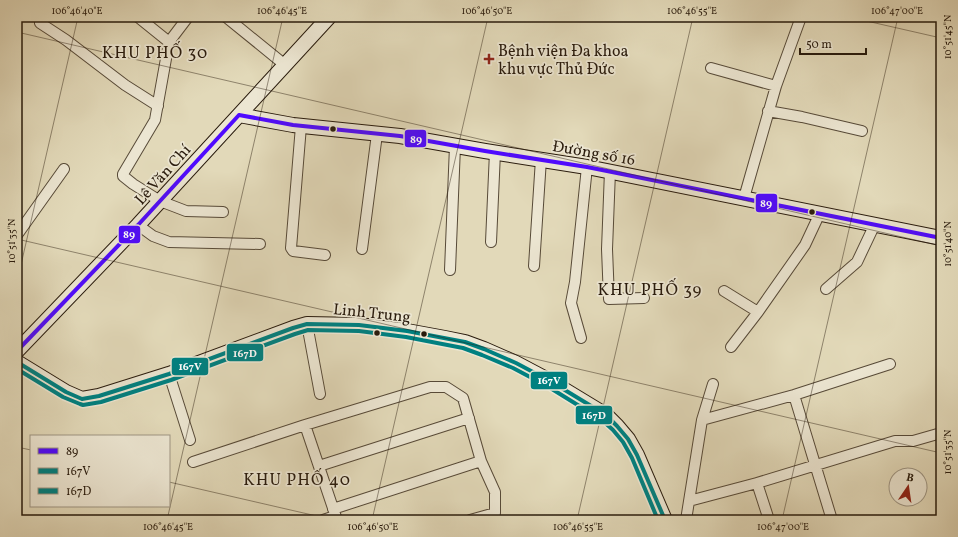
<svg xmlns="http://www.w3.org/2000/svg" width="958" height="537" font-family="Vollkorn,serif">
<style>
.lines{fill:none;stroke-linecap:round;stroke-linejoin:round}
.street-casing{stroke:#574a38;stroke-width:12}
.secondary-casing{stroke:#291b0d;stroke-width:16}
.street{stroke:#ece6d2;stroke-width:10}
.secondary{stroke:#ece6d2;stroke-width:14}
.bus-1-casing{stroke:#ece6d2;stroke-width:7}
.bus-2-casing{stroke:#ece6d2;stroke-width:7}
.bus-3-casing{stroke:#ece6d2;stroke-width:7}
.bus-1{stroke:#4f0aff;stroke-width:4}
.bus-2{stroke:#008080;stroke-width:4}
.bus-3{stroke:#008080;stroke-width:4}
.ticks{fill:none;stroke:#291b0d;stroke-width:1;stroke-opacity:0.45}
.poi-dot{fill:#8f2418;stroke:#ece6d2;stroke-width:1.5}
.bus-dot{fill:#291b0d;stroke:#ece6d2;stroke-width:1.5}
.labels{text-anchor:middle;stroke-width:3.5;stroke-linejoin:round;paint-order:stroke}
.poi-label{font-size:16px;fill:#291b0d;stroke:#ece6d2;text-anchor:start}
.street-label{font-size:16px;fill:#291b0d;stroke:#ece6d2}
.neighbourhood-label{font-size:17px;letter-spacing:1px;fill:#291b0d;stroke:#ece6d2}
.line-badge{stroke:#ece6d2;stroke-width:1.5}
.badge-label{font-size:11px;text-anchor:middle;font-weight:bold;fill:#fff}
.neatline{fill:none;stroke:#291b0d;stroke-width:1.5}
.ticks-label{font-size:10px;text-anchor:middle;fill:#291b0d}
</style>
<rect width="100%" height="100%" fill="#e2d9b9"/>
<filter id="stains"><feTurbulence type="fractalNoise" baseFrequency=".005" numOctaves="4"/><feColorMatrix values="0 0 0 0 .2 0 0 0 0 .09 0 0 0 0 .02 0 0 0 .5 -.17"/></filter>
<radialGradient id="worn" r=".72"><stop offset=".6" stop-color="#630" stop-opacity="0"/><stop offset="1" stop-color="#630" stop-opacity=".3"/></radialGradient>
<g class="lines">
<defs>
<path id="street" d="M 138,17 L 169,42
M 188,17 L 169,42 L 155,120 L 123,174 L 123,176 L 133,184 L 160,201 L 186,211 L 223,212
M 226,17 L 285,65
M 40,23 L 66,40 L 125,85 L 158,106
M 711,68 L 776,86
M 768,111 L 802,117 L 862,131
M 301,126 L 291,248 L 293,251 L 325,255
M 610,171 L 607,249 L 609,299 L 644,298
M 744,198 L 776,86 L 801,17
M 138,225 L 153,236 L 169,242 L 260,244
M 17,235 L 64,169
M 491,242 L 495,152
M 362,249 L 377,134
M 534,266 L 541,159
M 450,270 L 455,146
M 826,289 L 857,262 L 875,224
M 724,291 L 758,312
M 307,324 L 320,394
M 581,338 L 571,303 L 575,282 L 587,167
M 731,347 L 758,312 L 805,245 L 820,213
M 169,374 L 190,440
M 794,395 L 832,520
M 702,420 L 794,395 L 890,364
M 305,425 L 337,520
M 193,462 L 305,425 L 430,387 L 446,387 L 463,398 L 481,461 L 495,492 L 495,513 L 470,520
M 319,466 L 469,418
M 757,483 L 769,520
M 689,501 L 757,483 L 895,441 L 913,441 L 941,433
M 333,509 L 481,461
M 323,520 L 335,516
M 686,520 L 702,420 L 713,384"/>
<path id="secondary" d="M 239,115 L 293,125 L 400,136 L 485,151 L 587,167 L 941,238
M 17,351 L 138,225 L 329,17
M 17,362 L 66,392 L 82,399 L 99,396 L 169,374 L 293,328 L 307,324 L 359,325 L 407,331 L 445,338 L 465,342 L 484,349 L 516,363 L 550,381 L 606,415 L 617,426 L 628,439 L 637,455 L 665,520"/>
</defs>
<!-- street casing -->
<use href="#street" class="street-casing"/>
<!-- secondary casing -->
<use href="#secondary" class="secondary-casing"/>
<!-- street -->
<use href="#street" class="street"/>
<!-- secondary -->
<use href="#secondary" class="secondary"/>
<defs>
<path id="bus-1" d="M 239,115 L 293,125 L 400,136 L 485,151 L 587,167 L 941,238
M 17,351 L 138,225 L 239,115"/>
<path id="bus-2" d="M 17,362 L 66,392 L 82,399 L 99,396 L 169,374 L 293,328 L 307,324 L 359,325 L 407,331 L 465,342 L 484,349 L 516,363 L 550,381 L 606,415 L 617,426 L 628,439 L 637,455 L 665,520"/>
<path id="bus-3" d="M 17,369 L 63,397 L 80,404 L 83,405 L 101,402 L 171,380 L 295,334 L 308,330 L 359,331 L 406,337 L 463,348 L 482,355 L 513,368 L 547,386 L 602,420 L 613,430 L 623,442 L 632,458 L 658,520"/>
</defs>
<!-- bus-1 casing -->
<use href="#bus-1" class="bus-1-casing"/>
<!-- bus-2 casing -->
<use href="#bus-2" class="bus-2-casing"/>
<!-- bus-3 casing -->
<use href="#bus-3" class="bus-3-casing"/>
<!-- bus-1 -->
<use href="#bus-1" class="bus-1"/>
<!-- bus-2 -->
<use href="#bus-2" class="bus-2"/>
<!-- bus-3 -->
<use href="#bus-3" class="bus-3"/>
</g>
<!-- ticks -->
<path class="ticks" d="M 849,17 L 941,38M 17,32 L 941,246M 17,239 L 941,453M 17,282 L 78,17M 17,447 L 31,450M 169,482 L 334,520M 167,520 L 283,17M 372,520 L 488,17M 577,520 L 693,17M 782,520 L 898,17"/>
<!-- markers -->
<path class="poi-dot" d="M487 53h4v4h4v4h-4v4h-4v-4h-4v-4h4z"/>
<g class="bus-dot">
<circle cx="333" cy="129" r="3.5"/>
<circle cx="812" cy="212" r="3.5"/>
<circle cx="377" cy="333" r="3.5"/>
<circle cx="424" cy="334" r="3.5"/>
</g>
<g class="labels">
<!-- poi labels -->
<g class="poi-label">
<text x="498" y="56">Bệnh viện Đa khoa<tspan x="498" dy="18">khu vực Thủ Đức</tspan></text>
</g>
<!-- street labels -->
<g class="street-label">
<text transform="translate(594 152) rotate(10)" y="6">Đường số 16</text>
<text transform="translate(162 174) rotate(-48)" y="6">Lê Văn Chí</text>
<text transform="translate(372 312) rotate(6)" y="6">Linh Trung</text>
</g>
<!-- neighbourhood labels -->
<g class="neighbourhood-label">
<text x="155" y="58">KHU PHỐ 30</text>
<text x="650" y="295">KHU PHỐ 39</text>
<text x="297" y="485">KHU PHỐ 40</text>
</g>
</g>
<g class="line-badge">
<rect x="404" y="129" width="23" height="19" rx="4" fill="#4f0aff"/>
<rect x="755" y="193" width="23" height="20" rx="4" fill="#4f0aff"/>
<rect x="118" y="225" width="23" height="19" rx="4" fill="#4f0aff"/>
<rect x="226" y="343" width="38" height="19" rx="4" fill="#008080"/>
<rect x="171" y="357" width="38" height="19" rx="4" fill="#008080"/>
<rect x="530" y="371" width="38" height="19" rx="4" fill="#008080"/>
<rect x="575" y="405" width="38" height="20" rx="4" fill="#008080"/>
</g>
<g class="badge-label">
<text x="416" y="143">89</text>
<text x="766" y="207">89</text>
<text x="129" y="238">89</text>
<text x="245" y="357">167D</text>
<text x="190" y="370">167V</text>
<text x="549" y="384">167V</text>
<text x="594" y="419">167D</text>
</g>
<!-- margin -->
<rect width="958" height="537" fill="none" stroke="#e2d9b9" stroke-width="44"/>
<!-- legend -->
<rect x="30" y="435" width="140" height="72" fill="#ece6d2" stroke="#9e9583"/>
<rect x="38" y="448" width="20" height="6" fill="#4f0aff" stroke="#9e9583"/>
<text x="66" y="455" font-size="12" fill="#291b0d">89</text>
<rect x="38" y="468" width="20" height="6" fill="#008080" stroke="#9e9583"/>
<text x="66" y="475" font-size="12" fill="#291b0d">167V</text>
<rect x="38" y="488" width="20" height="6" fill="#008080" stroke="#9e9583"/>
<text x="66" y="495" font-size="12" fill="#291b0d">167D</text>
<!-- north arrow -->
<g transform="translate(908 487) rotate(13)"><circle r="19" fill="#ece6d2" stroke="#9e9583"/>
<path d="M0-3L7 15L0 10L-7 15Z" fill="#8f2418"/>
<text y="-6" font-size="11" font-weight="bold" text-anchor="middle" fill="#291b0d">B</text>
</g>
<!-- scale -->
<path d="M800 48v6h66v-6" fill="none" stroke="#291b0d" stroke-width="2"/>
<text x="806" y="48" font-size="12" fill="#291b0d" stroke="#ece6d2" stroke-width="3" paint-order="stroke">50 m</text>
<rect x="22" y="22" width="914" height="493" class="neatline"/>
<g class="ticks-label">
<text x="77" y="14">106°46'40"E</text>
<text x="282" y="14">106°46'45"E</text>
<text x="487" y="14">106°46'50"E</text>
<text x="692" y="14">106°46'55"E</text>
<text x="897" y="14">106°47'00"E</text>
<text transform="translate(947 37) rotate(-90)" y="4">10°51'45"N</text>
<text transform="translate(11 241) rotate(-90)" y="4">10°51'35"N</text>
<text transform="translate(947 244) rotate(-90)" y="4">10°51'40"N</text>
<text transform="translate(947 452) rotate(-90)" y="4">10°51'35"N</text>
<text x="168" y="530">106°46'45"E</text>
<text x="373" y="530">106°46'50"E</text>
<text x="578" y="530">106°46'55"E</text>
<text x="783" y="530">106°47'00"E</text>
</g>
<rect width="100%" height="100%" filter="url(#stains)"/>
<rect width="100%" height="100%" fill="url(#worn)"/>
</svg>
